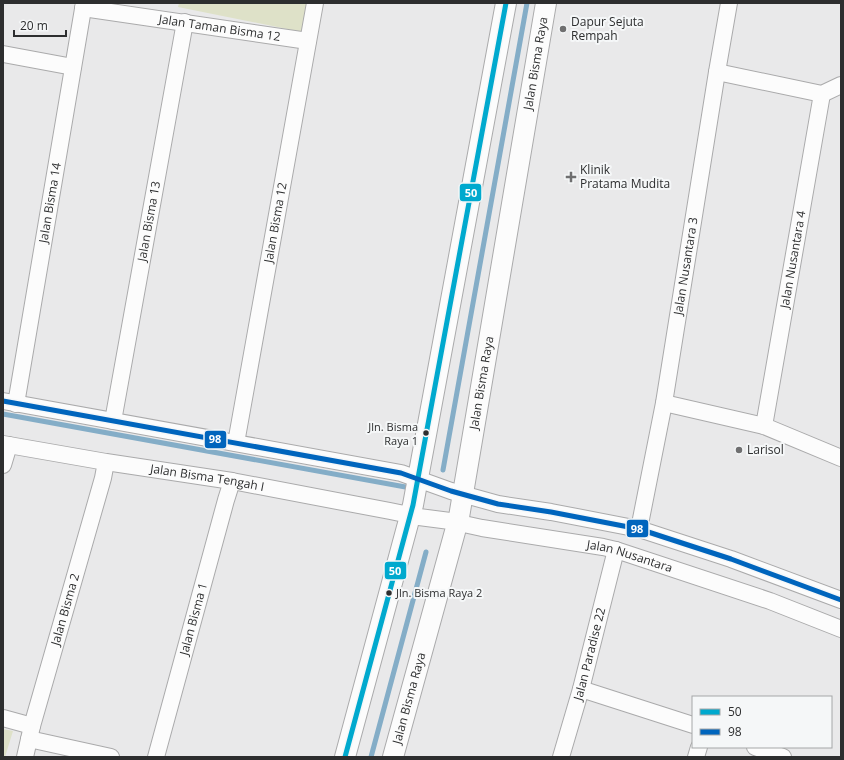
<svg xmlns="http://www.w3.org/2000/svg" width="844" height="760" font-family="'Open Sans',sans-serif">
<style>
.green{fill:#dee1c8}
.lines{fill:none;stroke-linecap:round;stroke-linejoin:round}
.stream{stroke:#84adc7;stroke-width:5}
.minor-casing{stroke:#aaaaab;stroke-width:18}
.tertiary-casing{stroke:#aaaaab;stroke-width:22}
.minor{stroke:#fcfcfc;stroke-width:16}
.tertiary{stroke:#fcfcfc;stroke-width:20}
.bus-1-casing{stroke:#f5f7f8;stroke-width:8}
.bus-2-casing{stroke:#f5f7f8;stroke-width:8}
.bus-1{stroke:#00a9ce;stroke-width:5}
.bus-2{stroke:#0065bd;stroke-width:5}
.poi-dot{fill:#6f6f70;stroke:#f5f7f8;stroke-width:1.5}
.bus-dot{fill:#2d2e2f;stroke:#f5f7f8;stroke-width:1.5}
.labels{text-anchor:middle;stroke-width:4;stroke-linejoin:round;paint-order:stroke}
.bus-label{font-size:11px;fill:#2d2e2f;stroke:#f5f7f8;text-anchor:end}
.poi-label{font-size:12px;fill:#2d2e2f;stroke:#f5f7f8;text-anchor:start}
.street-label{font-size:12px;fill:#2d2e2f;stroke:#f5f7f8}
.line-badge{stroke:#f5f7f8;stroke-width:1.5}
.badge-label{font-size:11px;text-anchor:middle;font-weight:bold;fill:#fff}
</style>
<rect width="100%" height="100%" fill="#e9e9ea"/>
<!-- green -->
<path class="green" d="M 179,3 L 312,3 L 307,33 L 178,7 Z
M 3,729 L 13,731 L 5,757 L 3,757 Z"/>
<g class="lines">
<!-- stream -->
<path class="stream" d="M 3,414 L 411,488
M 443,470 L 527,3
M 371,757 L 426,552"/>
<defs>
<g id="minor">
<path id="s1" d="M 83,8 L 308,41"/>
<path d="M 3,54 L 73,67"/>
<path d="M 717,72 L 822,94 L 841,85"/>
<path d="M 3,401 L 401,473 L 451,491 L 498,504 L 551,512 L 639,529 L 731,559 L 841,600"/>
<path d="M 664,403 L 764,426 L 841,458"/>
<path id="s2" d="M 16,404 L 84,3"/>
<path id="s3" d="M 113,421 L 185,22"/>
<path id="s4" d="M 764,426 L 822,94"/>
<path id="s5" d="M 236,443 L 315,3"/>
<path id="s6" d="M 3,444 L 106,462 L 232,481 L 390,511 L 419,517 L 450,521 L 482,528 L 603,547 L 616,550 L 770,601 L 841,629"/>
<path d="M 3,465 L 9,445"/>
<path id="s7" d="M 639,529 L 664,403 L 717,72 L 729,3"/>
<path d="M 581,689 L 693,725"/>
<path d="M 3,718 L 32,726"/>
<path d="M 29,739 L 111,757"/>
<path d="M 755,747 L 783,757"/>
<path id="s8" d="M 25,757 L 32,726 L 103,478 L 106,462"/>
<path id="s9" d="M 156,757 L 226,500 L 232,481"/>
<path id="s10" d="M 561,757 L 581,689 L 616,550"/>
<path d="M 696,757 L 699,747"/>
</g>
<g id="tertiary">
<path d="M 345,757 L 413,505 L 506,3"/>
<path id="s11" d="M 393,757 L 459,517 L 546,3"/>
</g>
</defs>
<!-- minor casing -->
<use href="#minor" class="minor-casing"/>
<!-- tertiary casing -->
<use href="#tertiary" class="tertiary-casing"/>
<!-- minor -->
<use href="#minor" class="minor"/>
<!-- tertiary -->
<use href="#tertiary" class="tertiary"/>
<defs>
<path id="bus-1" d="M 345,757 L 413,505 L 506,3"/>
<path id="bus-2" d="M 3,401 L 401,473 L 451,491 L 498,504 L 551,512 L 639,529 L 731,559 L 841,600"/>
</defs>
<!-- bus-1 casing -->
<use href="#bus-1" class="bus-1-casing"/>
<!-- bus-2 casing -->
<use href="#bus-2" class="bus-2-casing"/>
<!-- bus-1 -->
<use href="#bus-1" class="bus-1"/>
<!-- bus-2 -->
<use href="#bus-2" class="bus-2"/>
</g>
<!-- markers -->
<g class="poi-dot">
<circle cx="563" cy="29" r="4"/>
<path d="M569 171h4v4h4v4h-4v4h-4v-4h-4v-4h4z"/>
<circle cx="739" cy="450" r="4"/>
</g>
<g class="bus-dot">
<circle cx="426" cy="433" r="3.5"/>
<circle cx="389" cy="593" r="3.5"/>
</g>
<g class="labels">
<!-- bus labels -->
<g class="bus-label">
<text x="418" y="431">Jln. Bisma<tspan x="418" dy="14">Raya 1</tspan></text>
<text x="396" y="597" text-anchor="start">Jln. Bisma Raya 2</text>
</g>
<!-- poi labels -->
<g class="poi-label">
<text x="571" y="26">Dapur Sejuta<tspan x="571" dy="14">Rempah</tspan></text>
<text x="580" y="174">Klinik<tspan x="580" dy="14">Pratama Mudita</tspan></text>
<text x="747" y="454">Larisol</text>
</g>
<!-- street labels -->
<g class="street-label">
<text dy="4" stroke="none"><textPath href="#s1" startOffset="138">Jalan Taman Bisma 12</textPath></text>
<text dy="4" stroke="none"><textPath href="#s11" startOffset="709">Jalan Bisma Raya</textPath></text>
<text dy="4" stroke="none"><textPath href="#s2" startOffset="204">Jalan Bisma 14</textPath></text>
<text dy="4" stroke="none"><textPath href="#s3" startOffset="203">Jalan Bisma 13</textPath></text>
<text dy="4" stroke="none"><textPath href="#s5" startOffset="224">Jalan Bisma 12</textPath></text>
<text dy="4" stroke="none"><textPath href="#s4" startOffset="169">Jalan Nusantara 4</textPath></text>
<text dy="4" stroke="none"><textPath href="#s7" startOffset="267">Jalan Nusantara 3</textPath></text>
<text dy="4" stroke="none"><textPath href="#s11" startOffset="385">Jalan Bisma Raya</textPath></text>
<text dy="4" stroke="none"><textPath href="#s6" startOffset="207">Jalan Bisma Tengah I</textPath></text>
<text dy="4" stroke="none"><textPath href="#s6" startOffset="637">Jalan Nusantara</textPath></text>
<text dy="4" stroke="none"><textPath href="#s8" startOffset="153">Jalan Bisma 2</textPath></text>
<text dy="4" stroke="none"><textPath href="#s9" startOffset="143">Jalan Bisma 1</textPath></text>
<text dy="4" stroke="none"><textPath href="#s10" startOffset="107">Jalan Paradise 22</textPath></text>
<text dy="4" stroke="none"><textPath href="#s11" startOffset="61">Jalan Bisma Raya</textPath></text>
</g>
</g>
<g class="line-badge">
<rect x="459" y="183" width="23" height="19" rx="4" fill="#00a9ce"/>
<rect x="204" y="430" width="23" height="19" rx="4" fill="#0065bd"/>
<rect x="626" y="519" width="23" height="19" rx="4" fill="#0065bd"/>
<rect x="384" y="561" width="23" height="19" rx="4" fill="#00a9ce"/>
</g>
<g class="badge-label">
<text x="471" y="197">50</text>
<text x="215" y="443">98</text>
<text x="637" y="533">98</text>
<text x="395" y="575">50</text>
</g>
<!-- border -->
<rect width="844" height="760" fill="none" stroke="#2d2e2f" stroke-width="8"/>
<!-- legend -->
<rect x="692" y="696" width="140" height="52" fill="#f5f7f8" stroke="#a5a7a8"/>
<rect x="700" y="709" width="20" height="6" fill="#00a9ce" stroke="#a5a7a8"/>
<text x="728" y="716" font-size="12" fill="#2d2e2f">50</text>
<rect x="700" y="729" width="20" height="6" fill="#0065bd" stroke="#a5a7a8"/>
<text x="728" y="736" font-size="12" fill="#2d2e2f">98</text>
<!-- scale -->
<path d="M14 30v6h52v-6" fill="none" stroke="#2d2e2f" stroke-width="2"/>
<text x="20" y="30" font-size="12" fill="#2d2e2f" stroke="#f5f7f8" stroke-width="3" paint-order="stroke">20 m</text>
</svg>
